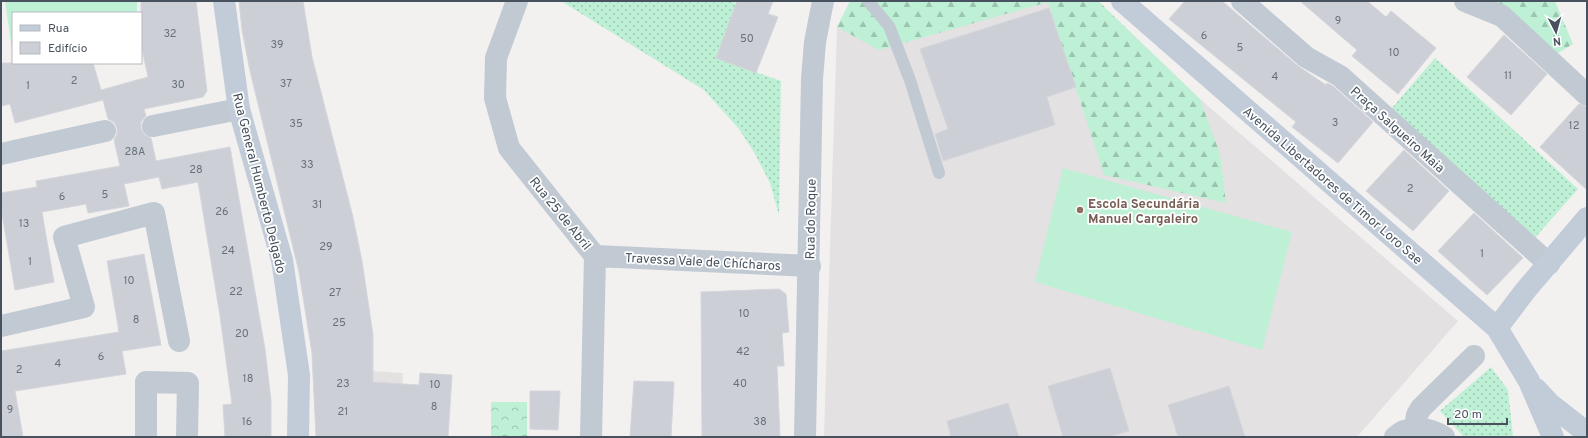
<svg xmlns="http://www.w3.org/2000/svg" width="1588" height="438" font-family="Overpass,sans-serif">
<style>
.education{fill:#e4e1e2}
.grass{fill:url(#grass-dots)}
.forest{fill:url(#forest-firs)}
.park{fill:url(#park-crowns)}
.pitch{fill:#bef0d5}
.building{fill:#cccfd5;stroke:#d4d6dc}
.lines{fill:none;stroke-linecap:round;stroke-linejoin:round}
.lane{stroke:#c1c9d2;stroke-width:12}
.street{stroke:#c1c9d2;stroke-width:22}
.secondary{stroke:#c2ccd9;stroke-width:22}
.education-dot{fill:#8d6e63;stroke:#fff;stroke-width:1.5}
.labels{text-anchor:middle;stroke-width:3.5;stroke-linejoin:round;paint-order:stroke}
.number-label{font-size:11px;fill:#68717c}
.street-label{font-size:13px;fill:#47525e;stroke:#fff}
.education-label{font-size:13px;font-weight:bold;fill:#785e54;stroke:#fff;text-anchor:start}
</style>
<defs>
<pattern id="grass-dots" width="8" height="8" patternUnits="userSpaceOnUse"><rect width="8" height="8" fill="#bef0d5"/><path d="M2 2h.1M6 6h.1" fill="none" stroke="#9cc5b0" stroke-width="1.8" stroke-linecap="round"/></pattern>
<pattern id="forest-firs" width="22" height="20" patternUnits="userSpaceOnUse"><rect width="22" height="20" fill="#bef0d5"/><path d="M5 1l3.5 6h-7zM16 11l3.5 6h-7z" fill="#9cc5b0"/></pattern>
<pattern id="park-crowns" width="20" height="18" patternUnits="userSpaceOnUse"><rect width="20" height="18" fill="#bef0d5"/><path d="M2 6a3 3 0 1 1 6 0M12 15a3 3 0 1 1 6 0" fill="none" stroke="#9cc5b0"/></pattern>
</defs>
<rect width="100%" height="100%" fill="#f3f0f0"/>
<!-- education -->
<path class="education" d="M 851,1 L 1098,1 L 1200,99 L 1458,321 L 1357,437 L 824,437 L 837,27 Z
M 373,371 L 403,373 L 399,437 L 368,437 Z"/>
<!-- grass -->
<path class="grass" d="M 561,1 L 731,1 L 736,4 L 716,58 L 781,81 L 779,215 L 770,183 L 755,154 L 739,129 L 704,90 Z
M 1435,58 L 1578,189 L 1533,240 L 1385,116 Z
M 1491,367 L 1508,390 L 1513,437 L 1464,437 L 1440,411 Z"/>
<!-- forest -->
<path class="forest" d="M 850,1 L 1098,1 L 1200,99 L 1220,154 L 1226,203 L 1104,175 L 1048,2 L 879,50 L 837,27 Z
M 1489,1 L 1555,1 L 1573,44 L 1558,53 Z"/>
<!-- park -->
<path class="park" d="M 491,402 L 527,402 L 527,437 L 491,437 Z"/>
<!-- pitch -->
<path class="pitch" d="M 5,1 L 137,1 L 137,13 L 13,13 L 13,57 Z
M 1063,168 L 1292,232 L 1262,350 L 1035,282 Z"/>
<!-- building -->
<path class="building" d="M 141,1 L 196,1 L 207,91 L 203,97 L 144,109 L 146,116 L 141,122 L 141,128 L 144,134 L 151,138 L 156,161 L 230,147 L 265,349 L 271,400 L 271,437 L 225,437 L 223,405 L 232,404 L 220,316 L 198,182 L 162,189 L 159,177 L 124,184 L 129,206 L 88,213 L 86,204 L 42,212 L 54,282 L 15,290 L 1,208 L 1,193 L 37,187 L 36,181 L 120,166 L 114,140 L 117,134 L 117,128 L 114,122 L 108,119 L 103,100 L 15,123 L 10,104 L 1,106 L 1,63 L 93,63 L 101,90 L 148,77 L 141,44 Z
M 239,1 L 303,1 L 312,57 L 353,217 L 362,261 L 373,335 L 373,382 L 419,385 L 420,373 L 452,375 L 448,437 L 316,437 L 312,353 L 299,272 L 250,71 L 242,30 Z
M 737,1 L 773,1 L 768,14 L 778,17 L 756,73 L 716,58 Z
M 1185,1 L 1222,1 L 1298,66 L 1326,85 L 1327,83 L 1333,86 L 1373,122 L 1338,163 L 1292,127 L 1296,122 L 1169,19 Z
M 1300,1 L 1367,1 L 1386,17 L 1391,11 L 1436,48 L 1398,94 L 1352,56 L 1357,50 Z
M 1049,8 L 1076,87 L 1047,97 L 1055,125 L 943,161 L 935,134 L 948,129 L 920,49 Z
M 1504,35 L 1547,74 L 1511,115 L 1467,77 Z
M 1579,104 L 1587,107 L 1587,190 L 1540,147 Z
M 1404,150 L 1449,191 L 1413,231 L 1366,191 Z
M 1474,213 L 1523,258 L 1487,295 L 1438,251 Z
M 144,254 L 161,345 L 122,351 L 126,374 L 15,391 L 23,437 L 1,437 L 1,351 L 119,332 L 107,261 Z
M 779,289 L 786,294 L 789,332 L 782,333 L 784,366 L 777,366 L 780,437 L 702,437 L 701,292 Z
M 1110,368 L 1129,431 L 1108,437 L 1063,437 L 1048,386 Z
M 634,381 L 674,382 L 671,437 L 630,437 Z
M 1229,386 L 1245,437 L 1178,437 L 1168,405 Z
M 530,391 L 560,391 L 558,430 L 530,429 Z
M 1008,403 L 1019,437 L 951,437 L 947,421 Z"/>
<g class="lines">
<!-- lane -->
<path class="lane" d="M 868,1 L 889,26 L 910,80 L 939,173"/>
<!-- street -->
<path class="street" d="M 517,1 L 496,58 L 495,98 L 509,148 L 595,256 L 591,437
M 1242,1 L 1306,57 L 1340,76 L 1549,264
M 1465,1 L 1502,16 L 1587,95
M 153,126 L 239,109
M 1,154 L 105,131
M 595,256 L 810,266
M 1,326 L 84,307 L 64,237 L 154,213 L 179,341
M 1415,429 L 1417,415 L 1421,408 L 1474,356
M 146,437 L 146,382 L 188,383 L 187,437
M 805,437 L 812,79 L 815,42 L 823,1
M 1395,437 C 1409,424 1430,428 1444,437"/>
<!-- secondary -->
<path class="secondary" d="M 224,1 L 239,109 L 282,260 L 299,375 L 298,437
M 1122,1 L 1497,328 L 1529,381 L 1553,437
M 1497,328 L 1525,291 L 1587,218
M 1536,389 L 1550,404 L 1587,433"/>
</g>
<!-- markers -->
<circle class="education-dot" cx="1080" cy="210" r="4"/>
<g class="labels">
<!-- number labels -->
<g class="number-label">
<text x="1338" y="24">9</text>
<text x="170" y="37">32</text>
<text x="1204" y="39">6</text>
<text x="747" y="42">50</text>
<text x="277" y="48">39</text>
<text x="1240" y="51">5</text>
<text x="1394" y="56">10</text>
<text x="1508" y="79">11</text>
<text x="1275" y="80">4</text>
<text x="74" y="84">2</text>
<text x="286" y="87">37</text>
<text x="178" y="88">30</text>
<text x="28" y="89">1</text>
<text x="1335" y="126">3</text>
<text x="296" y="127">35</text>
<text x="1574" y="129">12</text>
<text x="135" y="155">28A</text>
<text x="307" y="168">33</text>
<text x="196" y="173">28</text>
<text x="1410" y="192">2</text>
<text x="105" y="198">5</text>
<text x="62" y="200">6</text>
<text x="317" y="208">31</text>
<text x="222" y="215">26</text>
<text x="24" y="227">13</text>
<text x="326" y="250">29</text>
<text x="228" y="254">24</text>
<text x="1482" y="257">1</text>
<text x="30" y="265">1</text>
<text x="129" y="284">10</text>
<text x="236" y="295">22</text>
<text x="335" y="296">27</text>
<text x="744" y="317">10</text>
<text x="136" y="323">8</text>
<text x="339" y="326">25</text>
<text x="242" y="337">20</text>
<text x="743" y="355">42</text>
<text x="101" y="360">6</text>
<text x="58" y="367">4</text>
<text x="19" y="373">2</text>
<text x="248" y="382">18</text>
<text x="343" y="387">23</text>
<text x="740" y="387">40</text>
<text x="435" y="388">10</text>
<text x="434" y="410">8</text>
<text x="10" y="413">9</text>
<text x="343" y="415">21</text>
<text x="247" y="425">16</text>
<text x="760" y="425">38</text>
</g>
<!-- street labels -->
<g class="street-label">
<text transform="translate(1398 129) rotate(42)" y="5">Praça Salgueiro Maia</text>
<text transform="translate(260 183) rotate(76)" y="5">Rua General Humberto Delgado</text>
<text transform="translate(1333 185) rotate(41)" y="5">Avenida Libertadores de Timor Loro Sae</text>
<text transform="translate(561 213) rotate(51)" y="5">Rua 25 de Abril</text>
<text transform="translate(810 219) rotate(-89)" y="5">Rua do Roque</text>
<text transform="translate(703 261) rotate(3)" y="5">Travessa Vale de Chícharos</text>
</g>
<!-- education labels -->
<g class="education-label">
<text x="1088" y="208">Escola Secundária<tspan x="1088" dy="15">Manuel Cargaleiro</tspan></text>
</g>
</g>
<!-- border -->
<rect width="1588" height="438" fill="none" stroke="#47525e" stroke-width="4"/>
<!-- legend -->
<rect x="12" y="12" width="130" height="52" fill="#ffffff" stroke="#b5babf"/>
<rect x="20" y="25" width="20" height="6" fill="#c2ccd9" stroke="#b5babf"/>
<text x="48" y="32" font-size="12" fill="#47525e">Rua</text>
<rect x="20" y="42" width="20" height="12" fill="#cccfd5" stroke="#b5babf"/>
<text x="48" y="52" font-size="12" fill="#47525e">Edifício</text>
<!-- north arrow -->
<g transform="translate(1556 32) rotate(174)" stroke="#ffffff" stroke-width="3" paint-order="stroke">
<path d="M0-3L7 15L0 10L-7 15Z" fill="#47525e"/>
<text y="-6" font-size="11" font-weight="bold" text-anchor="middle" fill="#47525e">N</text>
</g>
<!-- scale -->
<path d="M1448 418v6h59v-6" fill="none" stroke="#47525e" stroke-width="2"/>
<text x="1454" y="418" font-size="12" fill="#47525e" stroke="#ffffff" stroke-width="3" paint-order="stroke">20 m</text>
</svg>
